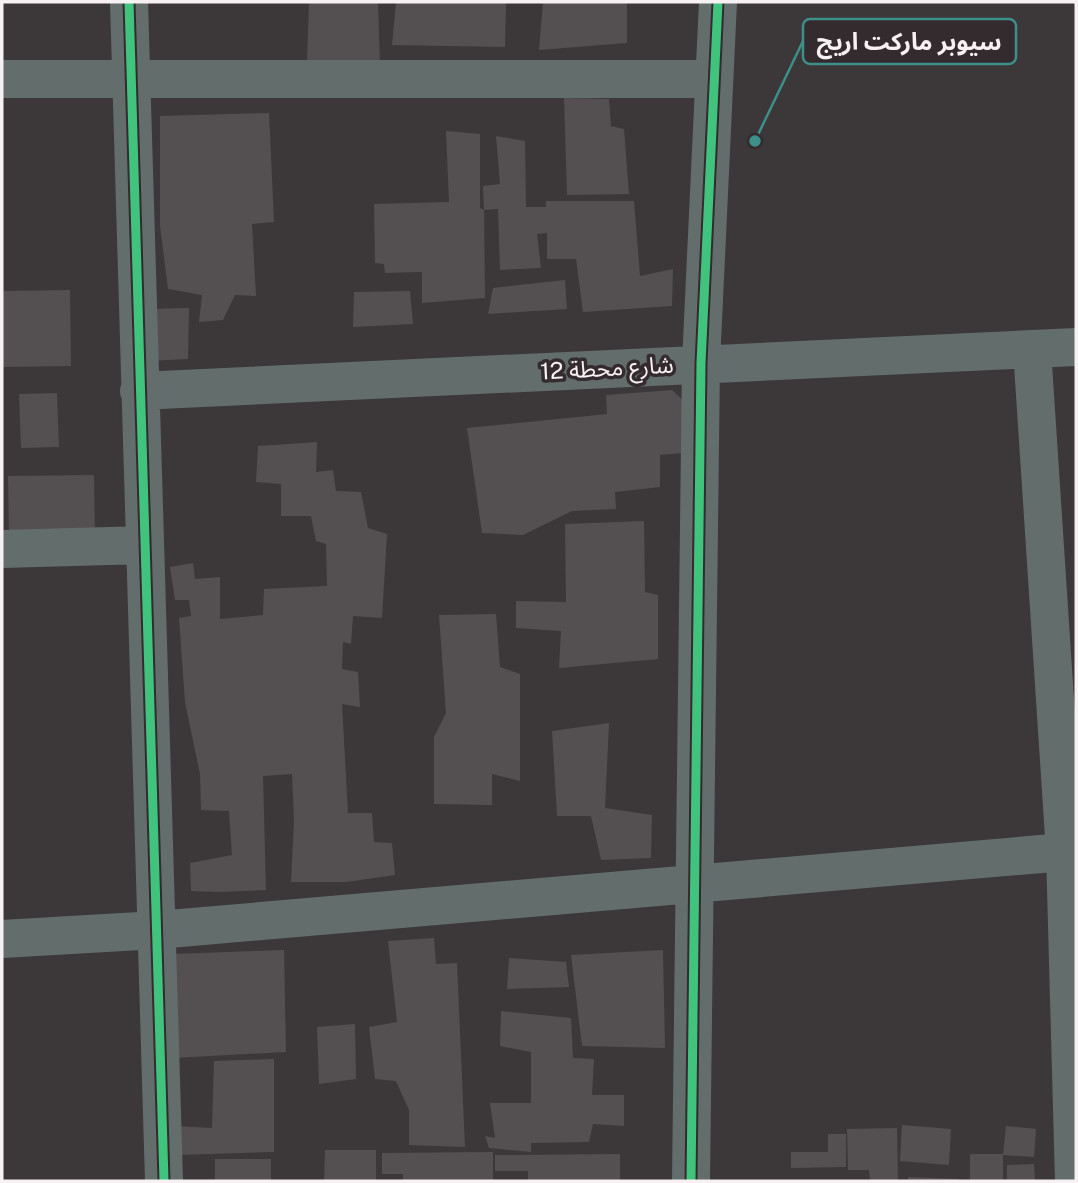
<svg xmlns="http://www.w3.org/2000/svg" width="1078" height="1183" font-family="'Public Sans','Noto Sans Arabic',sans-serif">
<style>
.building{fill:#545052}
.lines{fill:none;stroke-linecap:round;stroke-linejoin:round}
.street{stroke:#636e6c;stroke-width:38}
.cycleway-casing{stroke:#342b2f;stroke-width:13}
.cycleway{stroke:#40c37c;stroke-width:9}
.labels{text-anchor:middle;stroke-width:7;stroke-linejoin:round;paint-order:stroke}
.street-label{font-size:23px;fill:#f7f1f4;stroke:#342b2f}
.leader{fill:none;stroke:#3d8f89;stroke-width:2.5}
.callout-dot{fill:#3d8f89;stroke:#342b2f;stroke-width:2.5}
.callout{fill:#342b2f;stroke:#3d8f89;stroke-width:2.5}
.callout-label{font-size:24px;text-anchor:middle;font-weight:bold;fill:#f7f1f4}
</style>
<rect width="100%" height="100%" fill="#3c3739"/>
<!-- building -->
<path class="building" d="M 309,2 L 378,2 L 380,64 L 307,62 Z
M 396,2 L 506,2 L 505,47 L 392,45 Z
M 543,2 L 627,2 L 627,43 L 539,50 Z
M 564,98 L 609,99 L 611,126 L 624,129 L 629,194 L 567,195 Z
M 269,113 L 274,222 L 252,224 L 256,296 L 235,295 L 223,320 L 199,322 L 202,295 L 168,289 L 160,226 L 160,116 Z
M 446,131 L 480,134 L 480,208 L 484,210 L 485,298 L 422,303 L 422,272 L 385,273 L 384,264 L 375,263 L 374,204 L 449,202 Z
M 496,136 L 525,141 L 526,207 L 546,207 L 546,201 L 634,201 L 640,276 L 673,269 L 672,306 L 583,312 L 576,259 L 547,259 L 547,233 L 537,234 L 541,268 L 500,270 L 498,209 L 484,210 L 483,186 L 500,184 Z
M 565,280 L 567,309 L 488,314 L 493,288 Z
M 70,290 L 71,366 L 2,367 L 2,291 Z
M 410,291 L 413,324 L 353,327 L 354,292 Z
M 189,308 L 188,359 L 147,361 L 147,309 Z
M 672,390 L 686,403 L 683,453 L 660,455 L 660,487 L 615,492 L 616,509 L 572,511 L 523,535 L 482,533 L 467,428 L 607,414 L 606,395 Z
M 57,393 L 59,447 L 21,448 L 19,394 Z
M 317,442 L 316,472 L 333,470 L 336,491 L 361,492 L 368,528 L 387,534 L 382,618 L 353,616 L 351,644 L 343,642 L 342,669 L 358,672 L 360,707 L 342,704 L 348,813 L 372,813 L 374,842 L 392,843 L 395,875 L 346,882 L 291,882 L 294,822 L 292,774 L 263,776 L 266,890 L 219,892 L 191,891 L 190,863 L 232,855 L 229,811 L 201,810 L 200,774 L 185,702 L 179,618 L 191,616 L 189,600 L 175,600 L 170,567 L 193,563 L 195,579 L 220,577 L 220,619 L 263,615 L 264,589 L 327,586 L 326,544 L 316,541 L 311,516 L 281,516 L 281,484 L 256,482 L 258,446 Z
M 94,475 L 95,535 L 9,536 L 8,476 Z
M 644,521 L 645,592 L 658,595 L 658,659 L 559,668 L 561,631 L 516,628 L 516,601 L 566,602 L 565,524 Z
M 496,614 L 500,667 L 520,674 L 520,781 L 492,774 L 492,805 L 434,804 L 434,737 L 446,713 L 439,615 Z
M 609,723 L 605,808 L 652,815 L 651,858 L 601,860 L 591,816 L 557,816 L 552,731 Z
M 434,938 L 436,964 L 457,963 L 465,1147 L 409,1145 L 409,1110 L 396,1081 L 375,1079 L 369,1027 L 397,1022 L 388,941 Z
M 284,950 L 286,1052 L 173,1058 L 171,954 Z
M 663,950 L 665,1048 L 582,1046 L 571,955 Z
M 509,958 L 566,962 L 569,987 L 507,989 Z
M 501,1011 L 571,1018 L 573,1058 L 594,1059 L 592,1095 L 624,1095 L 624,1126 L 593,1124 L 589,1142 L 531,1143 L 531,1152 L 489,1148 L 485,1136 L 495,1138 L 490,1103 L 531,1103 L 531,1052 L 500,1046 Z
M 355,1024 L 356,1079 L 319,1084 L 317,1027 Z
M 274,1059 L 274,1152 L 177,1155 L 177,1126 L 212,1128 L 214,1061 Z
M 902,1125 L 951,1129 L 949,1165 L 900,1161 Z
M 1006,1126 L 1036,1129 L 1034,1157 L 1003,1155 Z
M 897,1128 L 898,1181 L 870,1181 L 869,1170 L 848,1170 L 847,1129 Z
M 828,1134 L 846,1134 L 846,1167 L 791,1168 L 791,1152 L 828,1152 Z
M 325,1150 L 376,1150 L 376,1181 L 324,1181 Z
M 493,1152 L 493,1181 L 403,1181 L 403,1174 L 382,1174 L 382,1153 Z
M 620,1154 L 620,1181 L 528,1181 L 528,1171 L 495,1171 L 495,1155 Z
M 970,1154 L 1003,1154 L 1003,1181 L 970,1181 Z
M 215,1159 L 271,1159 L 271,1181 L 215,1181 Z
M 1034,1164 L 1035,1181 L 1007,1181 L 1007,1165 Z
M 908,1177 L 959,1179 L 959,1181 L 908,1181 Z"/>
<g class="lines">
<!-- street -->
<path class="street" d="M 129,2 L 164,1181
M 2,79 L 714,79
M 1032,349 L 1065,852 L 1074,1181
M 139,391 L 1076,347
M 2,549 L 145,545
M 2,939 L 157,930 L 1076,851
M 691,1181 L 701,363 L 718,2"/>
<defs>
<path id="cycleway" d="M 129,2 L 164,1181
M 691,1181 L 701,363 L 718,2"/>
</defs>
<!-- cycleway casing -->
<use href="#cycleway" class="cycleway-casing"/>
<!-- cycleway -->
<use href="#cycleway" class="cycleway"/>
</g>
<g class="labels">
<!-- street labels -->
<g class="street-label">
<text transform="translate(607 368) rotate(-3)" y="8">شارع محطة 12</text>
</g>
</g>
<!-- callouts -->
<path class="leader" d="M755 141L803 41"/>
<circle class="callout-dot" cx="755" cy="141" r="7"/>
<rect class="callout" x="803" y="19" width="213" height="45" rx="7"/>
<g class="callout-label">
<text x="909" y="50">سيوبر ماركت اريج</text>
</g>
<!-- border -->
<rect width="1078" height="1183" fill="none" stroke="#f7f1f4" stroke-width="7"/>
</svg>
